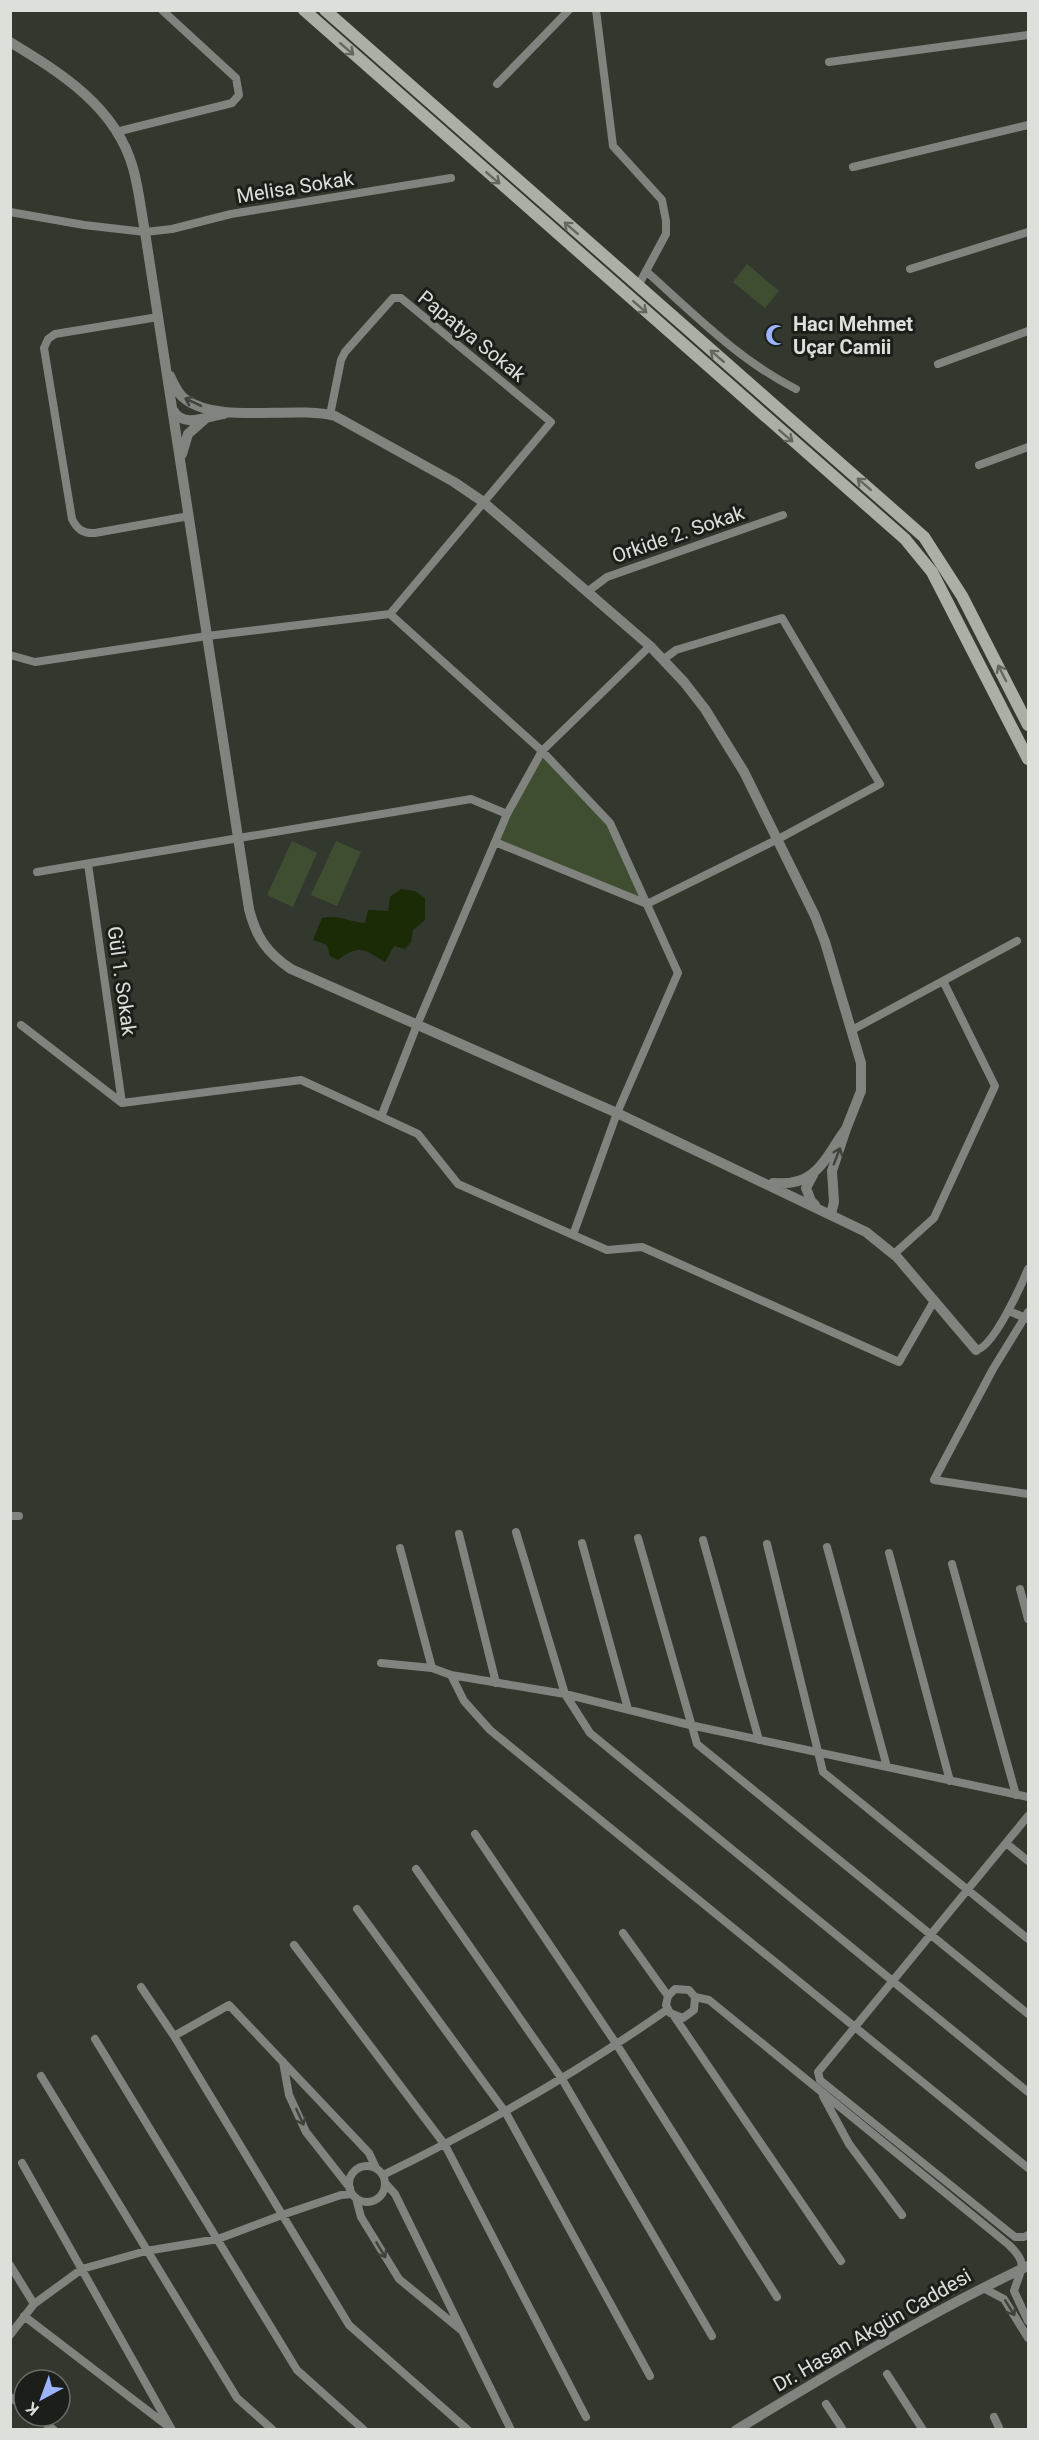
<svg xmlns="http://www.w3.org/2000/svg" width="1039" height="2440" font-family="Roboto,sans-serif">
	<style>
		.green { fill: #3f4e31 }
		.water { fill: #1a2b05 }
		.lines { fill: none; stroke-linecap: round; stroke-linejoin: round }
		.minor { stroke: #81847e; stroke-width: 8 }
		.tertiary { stroke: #81847e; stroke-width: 10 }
		.secondary { stroke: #abb0a7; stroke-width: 12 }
		.oneway { stroke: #636760 }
		.oneway2 { stroke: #3f423c }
		.labels { text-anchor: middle; stroke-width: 6; stroke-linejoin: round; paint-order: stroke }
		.street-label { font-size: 20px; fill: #dde0da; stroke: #1b1e19 }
		.poi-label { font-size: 20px; font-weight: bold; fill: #dde0da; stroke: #1b1e19; text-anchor: start }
	</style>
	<rect width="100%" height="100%" fill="#32382d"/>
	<path class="green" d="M 747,264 L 779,291 L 765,308 L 733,282 Z
		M 542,751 L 610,823 L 647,904 L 495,842 Z
		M 292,841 L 317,853 L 293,907 L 267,895 Z
		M 336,841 L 361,852 L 337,906 L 311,895 Z"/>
	<path class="water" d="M 401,889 L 415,891 L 425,898 L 425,920 L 413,930 L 411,942 L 405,949 L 394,946 L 385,962 C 364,950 361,943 338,960 L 330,956 L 327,945 L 313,940 L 322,918 C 338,914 349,922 365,923 L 368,910 L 388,911 L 390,897 Z"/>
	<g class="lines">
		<path class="minor" d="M 596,10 L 613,146 L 662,200 L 666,221 L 666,234 L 638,286
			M 829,62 L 1028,35
			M 497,84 L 569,10
			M 116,132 L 232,103 L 239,95 L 236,78 L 162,10
			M 853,167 L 1028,125
			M 10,212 L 84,225 L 145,232 L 172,229 L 231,214 L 451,178
			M 910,269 L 1028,232
			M 647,272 C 694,314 740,361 796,389
			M 158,317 L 55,334 L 48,339 L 44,348 L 72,519 C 77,529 83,534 95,533 L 189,516
			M 938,364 L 1028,331
			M 330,415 L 341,360 L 345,352 L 393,298 L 401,298 L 551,422 L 390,614
			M 979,465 L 1028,447
			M 587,592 L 607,577 L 783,515
			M 10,655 L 35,662 L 207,636 L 390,614 L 542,751 L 610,823 L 678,973 L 617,1113 L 573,1235
			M 495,842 L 647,904 L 782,837 L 880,784 L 782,618 L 676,650 L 664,659
			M 88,864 L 122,1103
			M 37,872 L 471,799 L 507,814
			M 21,1025 L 122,1103 L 301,1080 L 418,1134 L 458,1184 L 607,1250 L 642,1247 L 899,1362 L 934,1301
			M 852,1030 L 1017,941
			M 381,1117 L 417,1025 L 507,814 L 542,751 L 650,646
			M 894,1254 L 934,1218 L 995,1086 L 943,981
			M 1009,1311 L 1028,1319
			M 1028,1312 L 993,1369 L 934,1480 L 1028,1494
			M 976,1350 C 993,1348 1021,1286 1028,1269
			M 10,1516 L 19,1516
			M 516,1532 L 565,1694 L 590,1733 L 1028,2092
			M 459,1534 L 496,1683
			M 638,1538 L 697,1744 L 1028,2014
			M 703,1540 L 759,1740
			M 582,1543 L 628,1709
			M 767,1544 L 823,1772 L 1028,1939
			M 827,1547 L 887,1767
			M 400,1548 L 432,1668
			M 889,1553 L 950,1781
			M 952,1564 L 1016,1795
			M 1020,1589 L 1028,1619
			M 381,1663 L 432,1668 L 451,1675 L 565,1694 L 690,1725 L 1028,1797
			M 451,1675 L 464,1701 L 490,1730 L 1028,2168
			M 1028,1816 L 818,2072 L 820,2080 L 1015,2237 L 1024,2237 L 1028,2235
			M 475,1834 L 617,2045 L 777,2297
			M 1006,1843 L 1028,1861
			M 416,1869 L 562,2079 L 712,2336
			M 357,1909 L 506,2113 L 650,2376
			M 623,1933 L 668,1996 L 666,2005 L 670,2013 L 683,2018 L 694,2010 L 695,1997 L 689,1990 L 675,1989 L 668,1996
			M 294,1945 L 445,2145 L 586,2417
			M 141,1987 L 174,2036 L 349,2325 L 468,2430
			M 695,1997 L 709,2000 L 1009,2245 C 1029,2264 1021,2268 1014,2291 L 1028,2321
			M 674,2016 L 841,2261
			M 174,2036 L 229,2005 L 369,2153 L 376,2168
			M 95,2039 L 297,2370 L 364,2430
			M 283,2062 L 289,2095 L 306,2132 L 350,2188
			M 41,2076 L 237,2398 L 273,2430
			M 823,2096 L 849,2144 L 902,2215
			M 22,2163 L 172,2430
			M349 2184a18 18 0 1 1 36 0a18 18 0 1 1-36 0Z
			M 383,2175 C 482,2127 577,2073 668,2009
			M 385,2183 L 395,2194 L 511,2430
			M 356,2198 L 361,2217 L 399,2279 L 461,2330
			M 10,2265 L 34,2304
			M 983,2288 L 1004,2299 L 1028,2338
			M 24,2316 L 169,2427
			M 10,2335 L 34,2304 L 82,2269 L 146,2251 L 218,2239 L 282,2215 L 341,2195 L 352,2194
			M 887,2374 L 923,2430
			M 10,2397 L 24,2407
			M 826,2404 L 843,2430
			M 36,2416 L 54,2430
			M 994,2417 L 1000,2430"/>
		<path class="tertiary" d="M 10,42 C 61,73 116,107 133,168 C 139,189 141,211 145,232 L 249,909 C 256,937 267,953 291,969 L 617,1113 L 866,1232 L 897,1257 L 976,1350
			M 170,376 C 174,385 178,394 185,399 C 219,425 294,405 335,416 L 454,482 L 482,501 L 650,646 L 684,682 L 705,709 L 744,772 L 815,916 L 825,942 L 861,1063 L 861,1091 L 846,1129
			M 173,410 C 183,429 208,416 224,414
			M 182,454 L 188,434 L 205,419
			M 813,1175 L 806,1188 L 811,1201 L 815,1205
			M 773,1183 C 817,1187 824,1159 846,1129 L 832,1171 L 834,1202 L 831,1214
			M 736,2430 C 832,2372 928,2313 1028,2266"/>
		<path class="secondary" d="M 304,10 L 905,539 L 932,572 L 1028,759
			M 325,10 L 924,537 L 962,596 L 1028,725"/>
	</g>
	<defs><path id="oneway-shaft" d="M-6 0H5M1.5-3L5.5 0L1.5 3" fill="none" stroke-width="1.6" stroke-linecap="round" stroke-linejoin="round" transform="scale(1.5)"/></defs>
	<g class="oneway">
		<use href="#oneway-shaft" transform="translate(347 49) rotate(41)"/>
		<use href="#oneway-shaft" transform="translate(493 178) rotate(41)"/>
		<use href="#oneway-shaft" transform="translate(571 228) rotate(-139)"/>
		<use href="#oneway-shaft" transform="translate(640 307) rotate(41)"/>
		<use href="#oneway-shaft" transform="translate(717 356) rotate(-139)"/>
		<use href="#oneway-shaft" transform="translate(786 436) rotate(41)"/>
		<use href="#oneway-shaft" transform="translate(864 484) rotate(-139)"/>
		<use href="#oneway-shaft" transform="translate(1002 673) rotate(-117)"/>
	</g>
	<g class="oneway2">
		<use href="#oneway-shaft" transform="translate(193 402) rotate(-155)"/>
		<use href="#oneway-shaft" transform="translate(837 1156) rotate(-69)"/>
		<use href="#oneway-shaft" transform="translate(300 2117) rotate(65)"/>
		<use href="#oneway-shaft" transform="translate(381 2250) rotate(59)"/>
		<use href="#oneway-shaft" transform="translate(1010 2308) rotate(58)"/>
	</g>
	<defs>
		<symbol id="mosque-bare" viewBox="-9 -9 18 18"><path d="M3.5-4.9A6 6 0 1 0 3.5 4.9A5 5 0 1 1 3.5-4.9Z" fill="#9cb4fd" stroke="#1b1e19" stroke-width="2.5" paint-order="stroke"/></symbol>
	</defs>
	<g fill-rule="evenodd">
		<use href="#mosque-bare" x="761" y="320" width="30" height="30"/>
	</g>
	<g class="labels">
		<g class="street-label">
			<text transform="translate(295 187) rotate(-9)" y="7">Melisa Sokak</text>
			<text transform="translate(472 336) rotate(39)" y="7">Papatya Sokak</text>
			<text transform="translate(678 534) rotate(-19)" y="7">Orkide 2. Sokak</text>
			<text transform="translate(122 981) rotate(82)" y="7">Gül 1. Sokak</text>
			<text transform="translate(872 2330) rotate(-30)" y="7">Dr. Hasan Akgün Caddesi</text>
		</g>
		<g class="poi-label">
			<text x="793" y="331">Hacı Mehmet<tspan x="793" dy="23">Uçar Camii</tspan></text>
		</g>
	</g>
	<rect width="1039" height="2440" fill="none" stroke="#dde0da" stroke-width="24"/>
	<g transform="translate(42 2398) rotate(221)"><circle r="28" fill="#1b1e19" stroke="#696c66" stroke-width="1.5"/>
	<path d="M0-4.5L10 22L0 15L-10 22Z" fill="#9cb4fd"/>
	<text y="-9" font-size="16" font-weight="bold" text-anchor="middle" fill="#dde0da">K</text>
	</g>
</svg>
